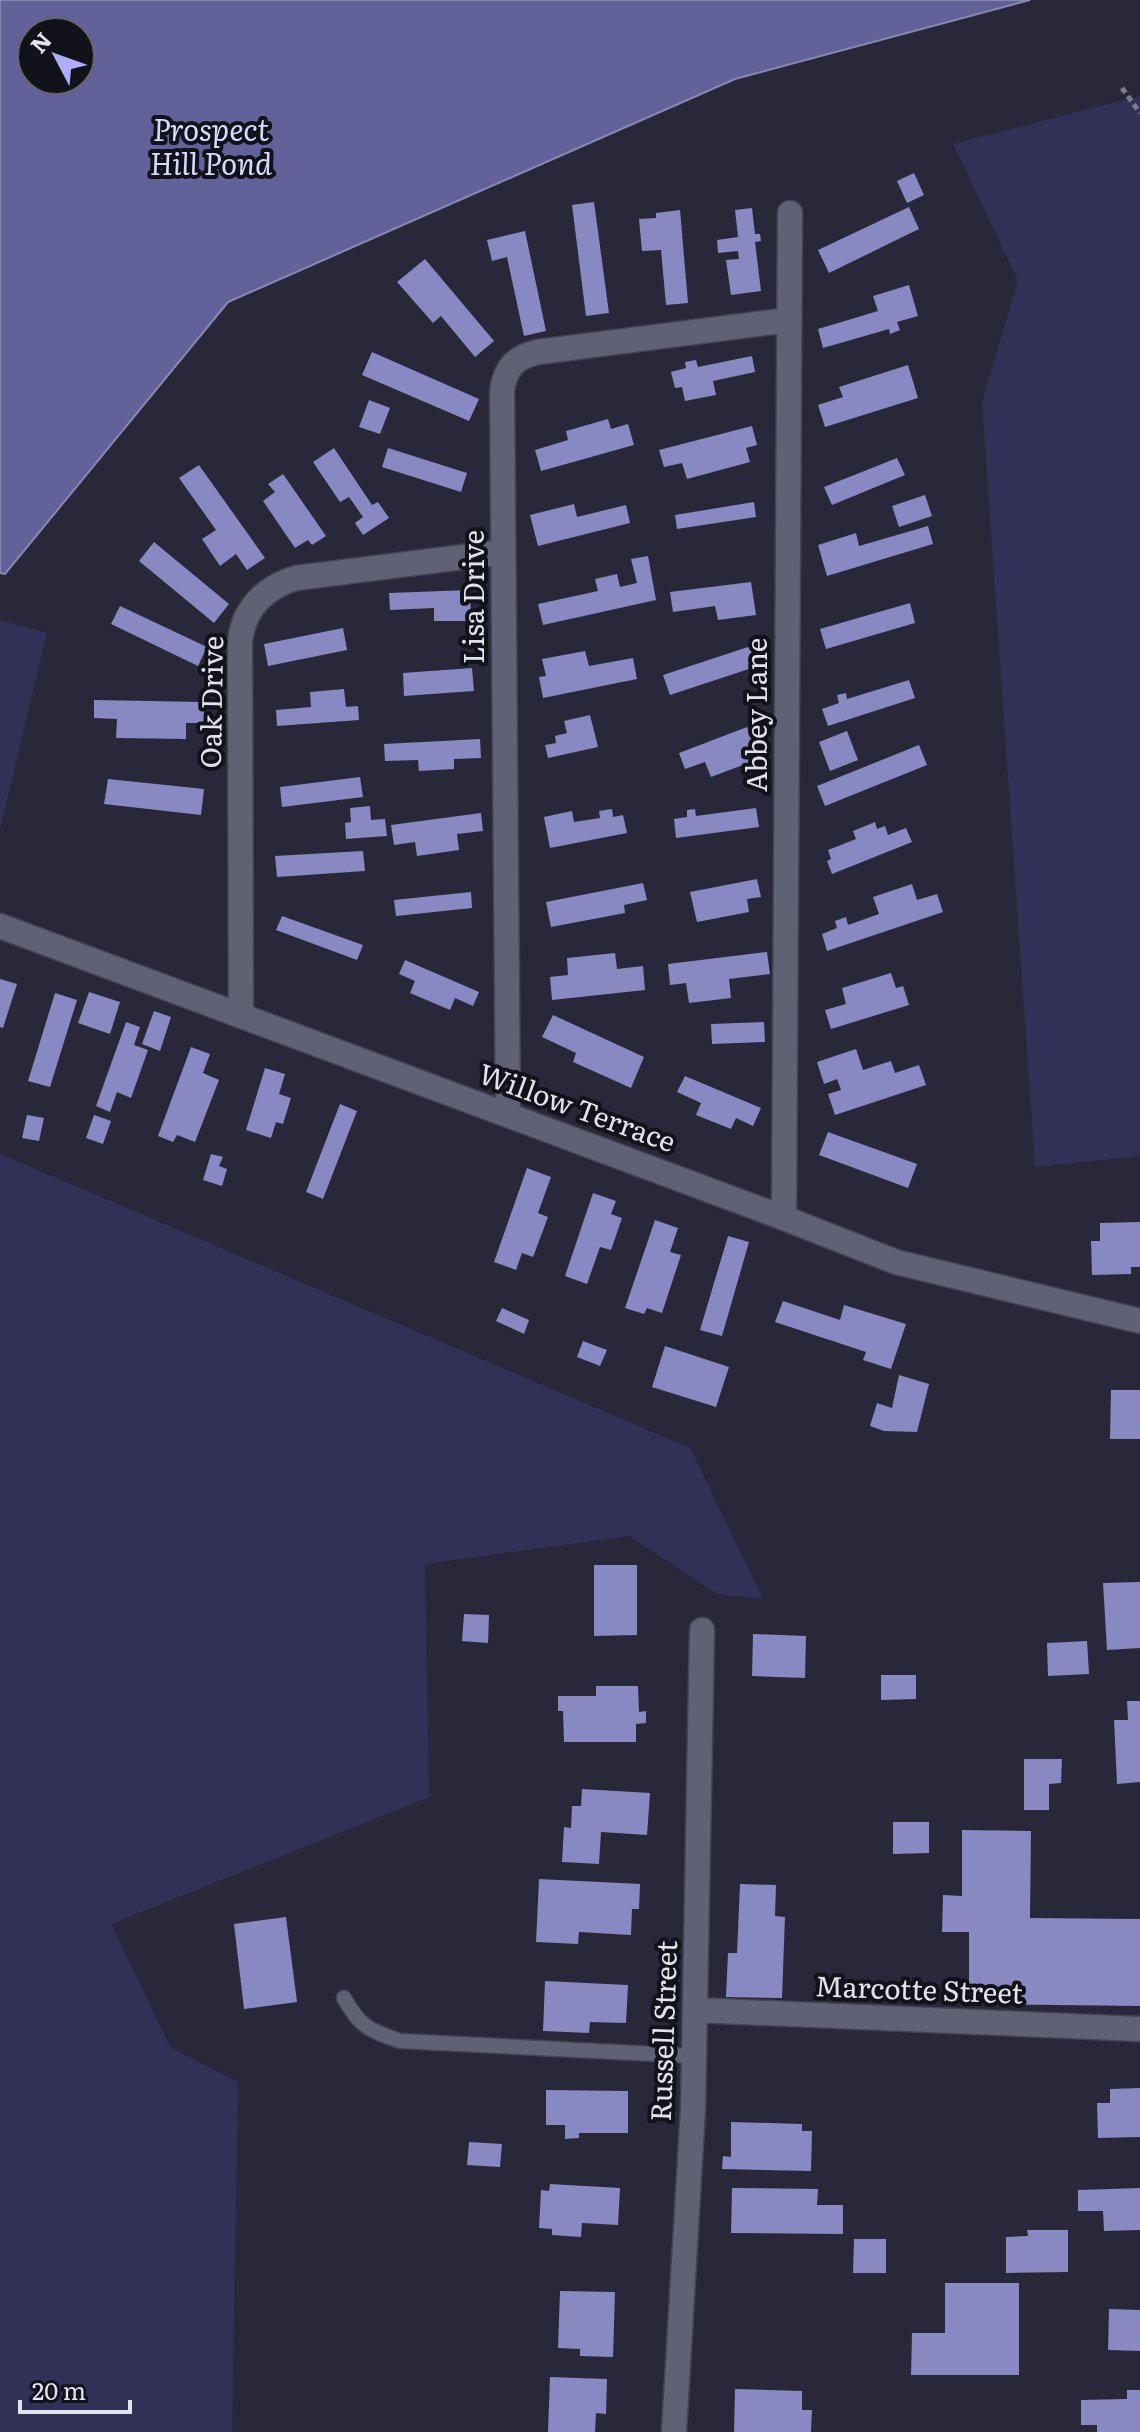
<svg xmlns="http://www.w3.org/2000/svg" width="1140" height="2432" font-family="Literata,serif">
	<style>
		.green { fill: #323057 }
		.water { fill: #636199; stroke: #8988b2; stroke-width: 2; fill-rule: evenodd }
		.building { fill: #8888c2 }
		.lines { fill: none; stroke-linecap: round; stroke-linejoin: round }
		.service-casing { stroke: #434352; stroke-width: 17 }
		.minor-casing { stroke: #434352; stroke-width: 27 }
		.path { stroke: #7b7c8b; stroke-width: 5; stroke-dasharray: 6 4; stroke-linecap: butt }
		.service { stroke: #616175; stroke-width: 14 }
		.minor { stroke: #616175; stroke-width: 24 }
		.labels { text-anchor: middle; stroke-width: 8; stroke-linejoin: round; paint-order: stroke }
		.street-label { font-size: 28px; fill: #e1e2ed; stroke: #12121a }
		.water-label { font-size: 30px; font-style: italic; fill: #d7d8fb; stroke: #12121a }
	</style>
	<rect width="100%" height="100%" fill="#28283a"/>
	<path class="green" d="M 1140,96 L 1140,1156 L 1035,1167 L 982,402 L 1018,280 L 953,144 Z
		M 0,620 L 47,633 L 0,829 Z
		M 0,1154 L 690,1448 L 763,1599 L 717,1594 L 629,1536 L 425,1564 L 429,1797 L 111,1924 L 171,2048 L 238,2082 L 232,2432 L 0,2432 Z"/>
	<path class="water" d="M 0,0 L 1030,0 L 735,79 L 228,302 L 5,574 L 0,573 ZM 32,32 L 80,32 L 80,80 L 32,80 Z"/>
	<path class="building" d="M 914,173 L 924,195 L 907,203 L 897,181 Z
		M 594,202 L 609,313 L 586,316 L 572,205 Z
		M 909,207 L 919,229 L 829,273 L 818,250 Z
		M 752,208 L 755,234 L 760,234 L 761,241 L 755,242 L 761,291 L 731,295 L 726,260 L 739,259 L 738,251 L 718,253 L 717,240 L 738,237 L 735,210 Z
		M 680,210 L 688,303 L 666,305 L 661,250 L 642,251 L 639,219 L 656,218 L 656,213 Z
		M 525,231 L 546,331 L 524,336 L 507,257 L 492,261 L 487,240 Z
		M 425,259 L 494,341 L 475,357 L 441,316 L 433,323 L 397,282 Z
		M 909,285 L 918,316 L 897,322 L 900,330 L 890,334 L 889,329 L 823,348 L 818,329 L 878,311 L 873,296 Z
		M 372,352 L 479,399 L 469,421 L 362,375 Z
		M 752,356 L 755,372 L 713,381 L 716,395 L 685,401 L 682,387 L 675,388 L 671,372 L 686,368 L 685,362 L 696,360 L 698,367 Z
		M 908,365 L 918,398 L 825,427 L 818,405 L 843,397 L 839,387 Z
		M 369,400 L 390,408 L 380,434 L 359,427 Z
		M 608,419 L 611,429 L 628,424 L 634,445 L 541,471 L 535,450 L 568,440 L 566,431 Z
		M 752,426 L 757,445 L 746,448 L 750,462 L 687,479 L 682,463 L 664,467 L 659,450 Z
		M 334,448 L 372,505 L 378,502 L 389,518 L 363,535 L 355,523 L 363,517 L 349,497 L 340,502 L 313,462 Z
		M 388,448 L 467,473 L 461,492 L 382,467 Z
		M 897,458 L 905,475 L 832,505 L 824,487 Z
		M 199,465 L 265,558 L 247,570 L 236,554 L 220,566 L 202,539 L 216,530 L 179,478 Z
		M 283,474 L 326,536 L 312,545 L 308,540 L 295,548 L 263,501 L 275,492 L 268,484 Z
		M 925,495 L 932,516 L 899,527 L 892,506 Z
		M 754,502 L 756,517 L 677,529 L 675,515 Z
		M 574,504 L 577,517 L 626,505 L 630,523 L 538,546 L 530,515 Z
		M 928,526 L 933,544 L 827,576 L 818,545 L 856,533 L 859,546 Z
		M 154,542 L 229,604 L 214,623 L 139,561 Z
		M 648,556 L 656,600 L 543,625 L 538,604 L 598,591 L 595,579 L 617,574 L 620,587 L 637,583 L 631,559 Z
		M 751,582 L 756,615 L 718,620 L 715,606 L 673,612 L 670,592 Z
		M 470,590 L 471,621 L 434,621 L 434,608 L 390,610 L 389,593 Z
		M 910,603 L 915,623 L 826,649 L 820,629 Z
		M 120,606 L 207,647 L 198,666 L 111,624 Z
		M 343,628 L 347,650 L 268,666 L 264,644 Z
		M 754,645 L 761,665 L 670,695 L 663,675 Z
		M 585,651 L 589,666 L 633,658 L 637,679 L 543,698 L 539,677 L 546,676 L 542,659 Z
		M 472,668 L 474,691 L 404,696 L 403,673 Z
		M 909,680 L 915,698 L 828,726 L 822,709 L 839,703 L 837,695 L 846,693 L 847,699 Z
		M 344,689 L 346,707 L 358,706 L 359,720 L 277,726 L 276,710 L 311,707 L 310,692 Z
		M 94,700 L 204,702 L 204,723 L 186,723 L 186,739 L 116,738 L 117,719 L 94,718 Z
		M 590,715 L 598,747 L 548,758 L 545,745 L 556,743 L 555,736 L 567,733 L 564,721 Z
		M 747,727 L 759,759 L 711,777 L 705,762 L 685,769 L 679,753 Z
		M 847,731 L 858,760 L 830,771 L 819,742 Z
		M 480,739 L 481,758 L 454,759 L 454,769 L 419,771 L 418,760 L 385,761 L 384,744 Z
		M 919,745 L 927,765 L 825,806 L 817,786 Z
		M 360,777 L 363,797 L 282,807 L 280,787 Z
		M 108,779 L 204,789 L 201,815 L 104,804 Z
		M 370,806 L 371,820 L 385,819 L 387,836 L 346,839 L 345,823 L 351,822 L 350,808 Z
		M 756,808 L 759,827 L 676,838 L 674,819 L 687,817 L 687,810 L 695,809 L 696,816 Z
		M 612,809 L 613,817 L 623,815 L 627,833 L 550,848 L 544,817 L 572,811 L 574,822 L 600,818 L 599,811 Z
		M 481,813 L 483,831 L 457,834 L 459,850 L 417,856 L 415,842 L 394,845 L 391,825 Z
		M 875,822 L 877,829 L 885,826 L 888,835 L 906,828 L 912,842 L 832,874 L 827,861 L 831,859 L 828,850 L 856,839 L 853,831 Z
		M 363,851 L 365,871 L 277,877 L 275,856 Z
		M 757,879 L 761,897 L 747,899 L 749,912 L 697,922 L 690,892 Z
		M 643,883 L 647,900 L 624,905 L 625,913 L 551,927 L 546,902 Z
		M 912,884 L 917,900 L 937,894 L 943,912 L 827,951 L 822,934 L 837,928 L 835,921 L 846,917 L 848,925 L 879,914 L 873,897 Z
		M 471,892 L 472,908 L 396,916 L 394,900 Z
		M 282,916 L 363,945 L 357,960 L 276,930 Z
		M 767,952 L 770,974 L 729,979 L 731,998 L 689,1003 L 686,983 L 670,985 L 668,964 Z
		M 615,953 L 617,969 L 643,966 L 645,990 L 552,1000 L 550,977 L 568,975 L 567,958 Z
		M 405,960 L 479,992 L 473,1006 L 455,998 L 450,1010 L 410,993 L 415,981 L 399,974 Z
		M 891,973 L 896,988 L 903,986 L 909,1005 L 831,1029 L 825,1010 L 846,1004 L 842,988 Z
		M 0,979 L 17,984 L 3,1028 L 0,1027 Z
		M 89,992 L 120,1002 L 110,1034 L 78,1023 Z
		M 55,993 L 77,1000 L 50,1087 L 28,1081 Z
		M 154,1011 L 171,1017 L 160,1051 L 142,1044 Z
		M 553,1015 L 644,1057 L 631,1088 L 573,1062 L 576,1053 L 542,1037 Z
		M 126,1022 L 140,1027 L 134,1045 L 148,1050 L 131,1098 L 117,1092 L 110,1112 L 96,1106 Z
		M 764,1022 L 765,1042 L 712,1044 L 711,1024 Z
		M 191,1047 L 210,1054 L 203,1073 L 219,1080 L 195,1142 L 177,1135 L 173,1142 L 158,1136 Z
		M 856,1049 L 863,1070 L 891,1061 L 895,1073 L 919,1065 L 926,1085 L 835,1115 L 828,1094 L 841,1090 L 837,1079 L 824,1084 L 817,1062 Z
		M 265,1068 L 285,1074 L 279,1094 L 291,1098 L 283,1124 L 276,1122 L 271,1138 L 246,1130 Z
		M 685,1076 L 761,1108 L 753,1126 L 736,1118 L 731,1129 L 696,1115 L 701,1103 L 677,1092 Z
		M 340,1104 L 357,1111 L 323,1199 L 306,1192 Z
		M 27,1115 L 44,1118 L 39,1141 L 22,1138 Z
		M 94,1115 L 111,1121 L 103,1144 L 86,1138 Z
		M 828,1132 L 917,1164 L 908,1188 L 819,1155 Z
		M 211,1154 L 223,1157 L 219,1166 L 227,1169 L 222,1186 L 203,1180 Z
		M 527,1168 L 551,1177 L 538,1213 L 548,1217 L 533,1257 L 522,1253 L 516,1270 L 494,1262 Z
		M 593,1193 L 616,1201 L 611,1214 L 622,1218 L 611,1250 L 600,1247 L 587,1284 L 565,1276 Z
		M 655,1220 L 678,1228 L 670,1252 L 681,1255 L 662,1313 L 647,1308 L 644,1314 L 625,1308 Z
		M 1140,1222 L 1140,1267 L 1131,1267 L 1131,1274 L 1092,1275 L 1091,1241 L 1100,1241 L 1100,1223 Z
		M 728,1236 L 749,1242 L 722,1336 L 700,1330 Z
		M 783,1301 L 840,1320 L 844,1305 L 906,1324 L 891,1369 L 863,1360 L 866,1352 L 775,1322 Z
		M 502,1308 L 529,1320 L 524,1334 L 496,1321 Z
		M 583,1341 L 607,1350 L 600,1366 L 577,1357 Z
		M 665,1346 L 729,1367 L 716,1407 L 652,1387 Z
		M 899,1375 L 929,1384 L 917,1432 L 884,1431 L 870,1426 L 877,1403 L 892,1408 Z
		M 1111,1390 L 1140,1390 L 1140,1439 L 1110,1439 Z
		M 594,1565 L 637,1565 L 637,1635 L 594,1636 Z
		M 1140,1582 L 1140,1648 L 1107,1650 L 1103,1583 Z
		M 464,1614 L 489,1615 L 488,1643 L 462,1641 Z
		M 753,1634 L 806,1636 L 805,1678 L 752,1676 Z
		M 1087,1641 L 1089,1674 L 1048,1676 L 1047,1643 Z
		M 881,1675 L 916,1675 L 916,1699 L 881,1700 Z
		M 596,1686 L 638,1686 L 639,1712 L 646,1711 L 646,1723 L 636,1724 L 636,1742 L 564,1742 L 563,1711 L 558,1711 L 558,1696 L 596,1696 Z
		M 1127,1701 L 1140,1701 L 1140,1782 L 1117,1784 L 1114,1720 L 1128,1720 Z
		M 1024,1759 L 1062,1759 L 1061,1783 L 1049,1784 L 1049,1810 L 1024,1810 Z
		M 582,1789 L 650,1793 L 647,1835 L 601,1832 L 599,1864 L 562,1862 L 564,1827 L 571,1828 L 572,1806 L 581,1806 Z
		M 893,1822 L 929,1822 L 929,1853 L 893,1854 Z
		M 962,1830 L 1031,1831 L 1030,1918 L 1140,1919 L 1140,2006 L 969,2004 L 969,1932 L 942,1932 L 943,1895 L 962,1896 Z
		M 539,1879 L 640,1884 L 639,1909 L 632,1909 L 631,1935 L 579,1932 L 578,1944 L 536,1942 Z
		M 740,1884 L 776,1885 L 775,1916 L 785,1917 L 782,1998 L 726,1997 L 728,1953 L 737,1953 Z
		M 286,1917 L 297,2002 L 244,2009 L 234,1924 Z
		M 545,1981 L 628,1985 L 626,2023 L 590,2022 L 589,2033 L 543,2031 Z
		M 1140,2088 L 1140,2137 L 1098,2138 L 1097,2103 L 1110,2103 L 1110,2089 Z
		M 546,2090 L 628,2091 L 628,2133 L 579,2133 L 579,2138 L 565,2139 L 565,2125 L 546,2125 Z
		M 731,2122 L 802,2124 L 802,2131 L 812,2131 L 811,2171 L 722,2169 L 723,2156 L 731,2157 Z
		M 469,2142 L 502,2144 L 500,2167 L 467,2165 Z
		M 550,2184 L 620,2188 L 618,2225 L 582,2223 L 581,2237 L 552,2235 L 552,2229 L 539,2228 L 541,2190 L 549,2191 Z
		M 732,2188 L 818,2189 L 817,2205 L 843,2205 L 843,2234 L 731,2233 Z
		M 1140,2188 L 1140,2230 L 1104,2231 L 1103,2211 L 1078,2211 L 1078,2190 Z
		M 1027,2230 L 1068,2230 L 1068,2272 L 1006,2273 L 1006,2237 L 1028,2236 Z
		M 854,2239 L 886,2239 L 886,2273 L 853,2273 Z
		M 945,2283 L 1019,2283 L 1019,2375 L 911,2375 L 912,2333 L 945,2333 Z
		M 560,2291 L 615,2292 L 613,2357 L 580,2356 L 580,2349 L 558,2348 Z
		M 1109,2309 L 1140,2310 L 1140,2351 L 1108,2350 Z
		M 550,2377 L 607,2379 L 606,2414 L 596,2413 L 595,2432 L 548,2432 Z
		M 735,2389 L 802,2391 L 802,2410 L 812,2410 L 811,2432 L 734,2432 Z
		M 1127,2390 L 1140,2390 L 1140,2432 L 1097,2432 L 1097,2425 L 1081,2425 L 1081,2400 L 1127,2399 Z"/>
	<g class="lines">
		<defs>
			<path id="service" d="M 344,1998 C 360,2027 369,2030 400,2041 L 694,2056"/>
			<path id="minor" d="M 0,926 L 784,1218 L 896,1262 L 1140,1321
				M 241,1016 L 240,642 C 243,609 265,587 296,578 L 503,552
				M 508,1115 L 502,390 C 506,366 516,357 538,352 L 789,320
				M 784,1218 L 790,213
				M 695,2010 L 1140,2029
				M 674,2432 L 693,2109 L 702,1630"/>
		</defs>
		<use href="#service" class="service-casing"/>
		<use href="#minor" class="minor-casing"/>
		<path class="path" d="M 1122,88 L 1140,113"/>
		<use href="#service" class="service"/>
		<use href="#minor" class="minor"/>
	</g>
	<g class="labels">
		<g class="street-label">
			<text transform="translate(474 597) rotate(-90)" y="10">Lisa Drive</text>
			<text transform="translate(212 702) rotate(-89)" y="10">Oak Drive</text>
			<text transform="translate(757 715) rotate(-90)" y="10">Abbey Lane</text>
			<text transform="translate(577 1108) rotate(20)" y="10">Willow Terrace</text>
			<text transform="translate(919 1990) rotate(2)" y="10">Marcotte Street</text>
			<text transform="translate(664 2031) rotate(-88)" y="10">Russell Street</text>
		</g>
		<g class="water-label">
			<text x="211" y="141">Prospect<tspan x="211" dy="34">Hill Pond</tspan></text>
		</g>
	</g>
	<g transform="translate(56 56) rotate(311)"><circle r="38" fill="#12121a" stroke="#65656e" stroke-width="2"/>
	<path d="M0-6L14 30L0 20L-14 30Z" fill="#afaefa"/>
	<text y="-12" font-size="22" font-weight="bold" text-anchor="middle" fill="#e1e2ed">N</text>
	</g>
	<path d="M20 2400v12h110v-12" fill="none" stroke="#e1e2ed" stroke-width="4"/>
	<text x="32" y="2400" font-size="24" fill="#e1e2ed" stroke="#12121a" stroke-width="6" paint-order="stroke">20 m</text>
</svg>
